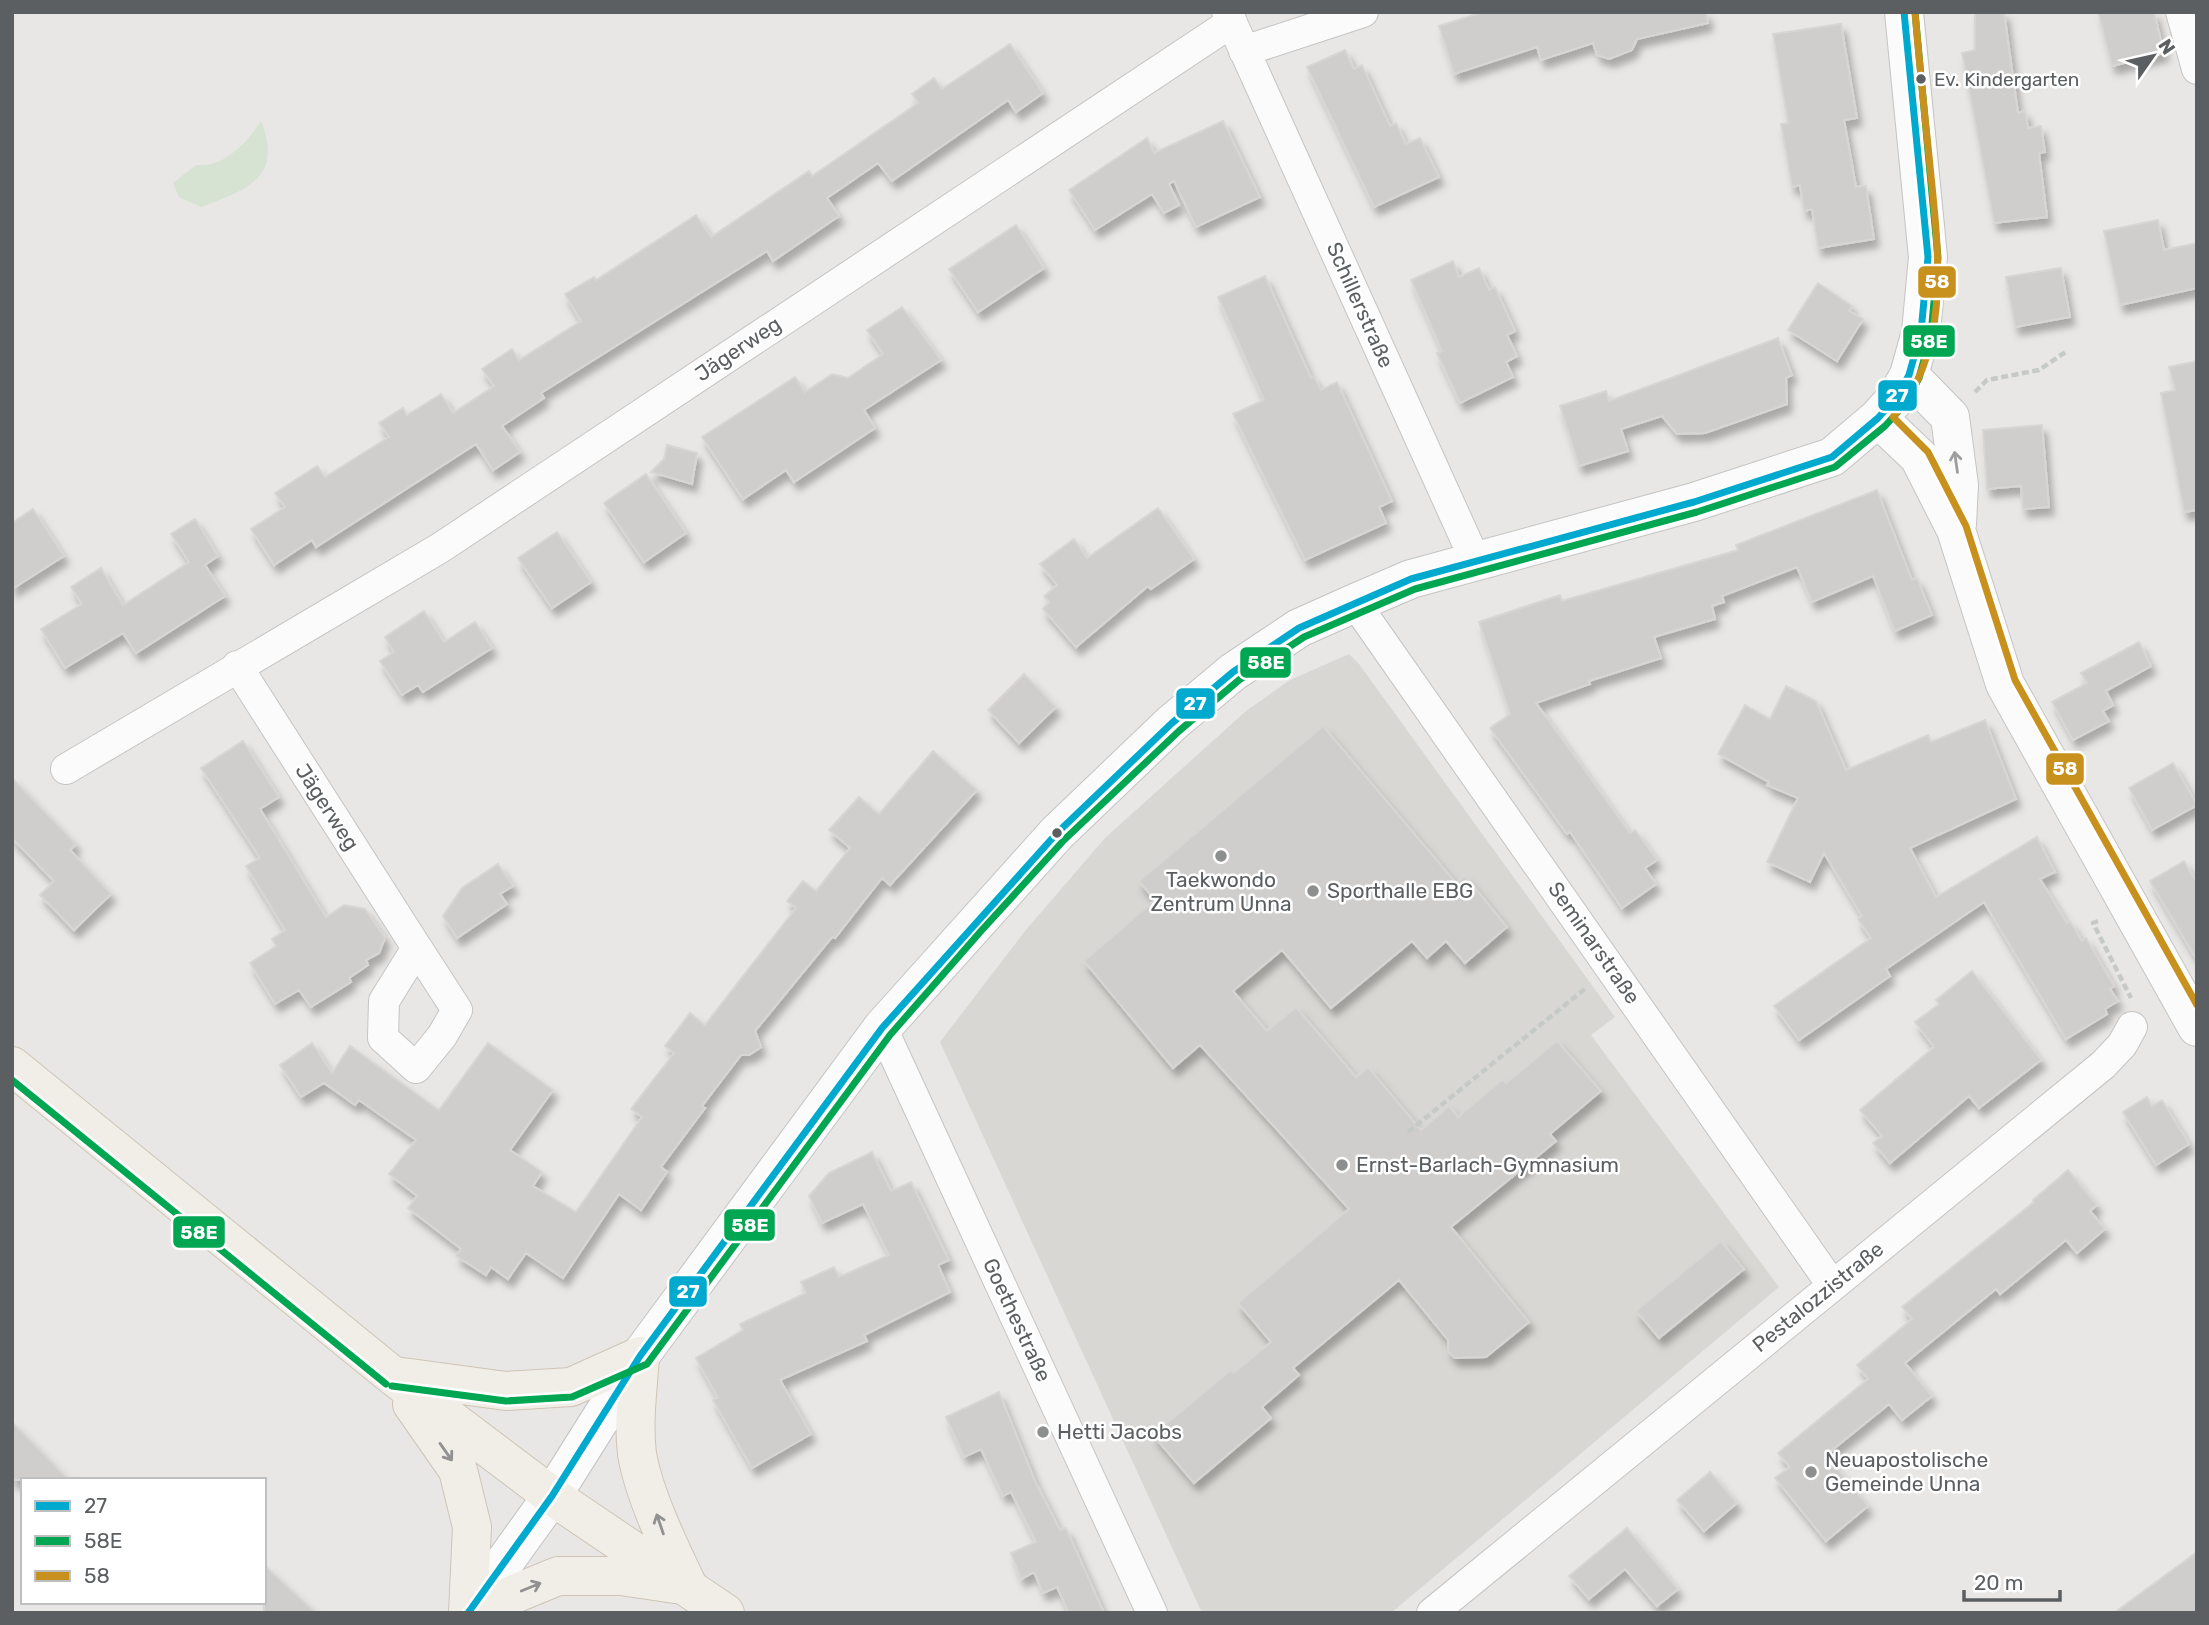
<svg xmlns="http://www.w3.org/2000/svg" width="2209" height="1625" font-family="Rubik,sans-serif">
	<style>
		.education { fill: #d9d7d3 }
		.green { fill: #d6e3d2 }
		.building { fill: #d0cecd; stroke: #d8d6d4; stroke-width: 2; filter: url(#shadow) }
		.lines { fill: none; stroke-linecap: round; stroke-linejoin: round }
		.street-casing { stroke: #c4c4c4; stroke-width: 32 }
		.secondary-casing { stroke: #c3c4c4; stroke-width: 40 }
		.primary-casing { stroke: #cec4b6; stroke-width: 40 }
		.path { stroke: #c6cac7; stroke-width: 4.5; stroke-dasharray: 7 3.5; stroke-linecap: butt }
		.street { stroke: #fcfbfb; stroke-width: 30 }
		.secondary { stroke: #fcfbfb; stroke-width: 38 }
		.primary { stroke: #f1eee8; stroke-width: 38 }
		.bus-1-casing { stroke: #fff; stroke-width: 12 }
		.bus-2-casing { stroke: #fff; stroke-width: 12 }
		.bus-3-casing { stroke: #fff; stroke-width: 12 }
		.bus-1 { stroke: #00a9ce; stroke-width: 7 }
		.bus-2 { stroke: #00a651; stroke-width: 7 }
		.bus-3 { stroke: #c8911d; stroke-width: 7 }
		.oneway { stroke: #9b9d9f }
		.oneway2 { stroke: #909190 }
		.bus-dot { fill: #5b5f61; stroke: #fff; stroke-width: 2.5 }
		.poi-dot { fill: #8d8f8f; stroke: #fff; stroke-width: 2.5 }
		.labels { text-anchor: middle; stroke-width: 5; stroke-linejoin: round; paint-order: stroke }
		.bus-label { font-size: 19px; fill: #5b5f61; stroke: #fff; text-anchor: start }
		.street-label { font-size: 21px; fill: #5b5f61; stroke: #fff }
		.poi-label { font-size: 21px; fill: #5b5f61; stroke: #fff; text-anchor: start }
		.line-badge { stroke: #fff; stroke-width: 2.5 }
		.badge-label { font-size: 19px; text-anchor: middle; font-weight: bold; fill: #fff }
	</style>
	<defs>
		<filter id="shadow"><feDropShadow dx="4.5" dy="8" stdDeviation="3.5" flood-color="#0004"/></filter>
	</defs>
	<rect width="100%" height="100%" fill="#e9e7e5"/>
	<path class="education" d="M 1349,654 L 1359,664 L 1615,1017 L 1591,1035 L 1779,1287 L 1391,1613 L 1202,1613 L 940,1042 L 1025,931 L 1105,838 L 1246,711 L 1290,680 Z"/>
	<path class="green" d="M 261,121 C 284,177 247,190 201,207 L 179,197 L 173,183 L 196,165 C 224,168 247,142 261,121 Z"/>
	<path class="building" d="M 1483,12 L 1706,12 L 1708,23 L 1637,39 L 1632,50 L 1609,59 L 1597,55 L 1593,43 L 1541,60 L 1537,47 L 1454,74 L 1439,26 Z
		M 1975,12 L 2004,12 L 2018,113 L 2025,111 L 2028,128 L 2041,126 L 2045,152 L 2039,153 L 2047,217 L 1994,223 L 1962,53 L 1975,50 Z
		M 2098,12 L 2154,12 L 2164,53 L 2112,66 Z
		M 1841,24 L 1857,118 L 1844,120 L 1856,187 L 1866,186 L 1874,239 L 1818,248 L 1812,209 L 1804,211 L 1800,185 L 1792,187 L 1781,124 L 1788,123 L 1773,34 Z
		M 1010,44 L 1043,93 L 1016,112 L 1008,100 L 892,181 L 878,163 L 827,198 L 839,216 L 773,261 L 767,251 L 541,393 L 544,398 L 502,426 L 520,452 L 493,470 L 476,444 L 316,547 L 312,540 L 274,565 L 251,529 L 285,507 L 275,493 L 317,466 L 325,477 L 389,437 L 379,423 L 403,408 L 407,415 L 441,394 L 453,413 L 494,386 L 482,369 L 512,349 L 519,360 L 581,321 L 565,294 L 594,277 L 596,280 L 696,215 L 711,237 L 809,171 L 812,176 L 918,103 L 912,94 L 934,78 L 942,89 Z
		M 1345,50 L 1354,69 L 1362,65 L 1390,126 L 1396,123 L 1406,144 L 1420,138 L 1439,177 L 1374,207 L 1307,67 Z
		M 1223,121 L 1260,197 L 1196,227 L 1174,181 L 1169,184 L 1179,205 L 1164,213 L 1152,194 L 1095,230 L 1069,190 L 1147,138 L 1154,153 Z
		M 2158,220 L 2164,250 L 2197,243 L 2197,288 L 2120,305 L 2104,231 Z
		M 1016,225 L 1044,268 L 978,312 L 949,269 Z
		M 1453,261 L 1459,277 L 1479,268 L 1489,290 L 1495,287 L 1515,331 L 1507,335 L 1517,356 L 1506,362 L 1513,377 L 1460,403 L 1437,353 L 1442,351 L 1411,280 Z
		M 2061,268 L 2070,317 L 2015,327 L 2006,277 Z
		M 1265,276 L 1311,378 L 1314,377 L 1321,390 L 1337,382 L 1392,501 L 1379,507 L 1386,523 L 1305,560 L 1233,414 L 1264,400 L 1218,297 Z
		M 1818,283 L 1852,306 L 1849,311 L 1863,319 L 1837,361 L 1788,330 Z
		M 902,307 L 941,360 L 864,410 L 875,428 L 794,482 L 786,470 L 743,499 L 702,437 L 795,377 L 805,392 L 832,374 L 848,378 L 883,354 L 867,330 Z
		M 1778,338 L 1792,375 L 1786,378 L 1787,404 L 1705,433 L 1677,434 L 1662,416 L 1621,429 L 1628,451 L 1579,466 L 1560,406 L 1606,391 L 1609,401 Z
		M 2197,361 L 2197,510 L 2184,512 L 2161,393 L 2175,390 L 2169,367 Z
		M 2042,425 L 2049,507 L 2023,509 L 2021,486 L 1987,489 L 1983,430 Z
		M 667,445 L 697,453 L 692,484 L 651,472 L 664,459 Z
		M 646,474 L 686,533 L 644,562 L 604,503 Z
		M 1877,490 L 1912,580 L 1917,578 L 1932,615 L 1895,631 L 1873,576 L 1812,602 L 1797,567 L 1722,596 L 1724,602 L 1712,606 L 1715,619 L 1654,637 L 1661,658 L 1589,681 L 1590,684 L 1536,703 L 1630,833 L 1635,830 L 1657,860 L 1645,868 L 1656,884 L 1622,908 L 1570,832 L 1567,834 L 1490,728 L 1510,714 L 1479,622 L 1560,595 L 1562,601 L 1738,550 L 1736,545 Z
		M 1158,508 L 1194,559 L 1151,589 L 1148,586 L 1076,647 L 1043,609 L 1049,602 L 1044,596 L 1057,585 L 1040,564 L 1074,539 L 1087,558 Z
		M 33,509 L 64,556 L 12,589 L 12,523 Z
		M 195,519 L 218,556 L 205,565 L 225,596 L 136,653 L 123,633 L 65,668 L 41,629 L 82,604 L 71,587 L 101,568 L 123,605 L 189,562 L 171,534 Z
		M 557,532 L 591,582 L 552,608 L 518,558 Z
		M 424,611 L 444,642 L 475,622 L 492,648 L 423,692 L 418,685 L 402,695 L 380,661 L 394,652 L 385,637 Z
		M 2139,642 L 2151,666 L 2106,691 L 2113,705 L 2103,711 L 2109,721 L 2073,740 L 2052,702 L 2087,683 L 2081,673 Z
		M 1024,674 L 1056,707 L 1019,743 L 988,710 Z
		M 1786,686 L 1816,701 L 1846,770 L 1928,735 L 1931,742 L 1985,720 L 2016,799 L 1910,848 L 1936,897 L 2037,837 L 2055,872 L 2040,879 L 2067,923 L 2070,921 L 2082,941 L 2086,938 L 2114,986 L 2110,989 L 2118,1001 L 2105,1009 L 2107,1014 L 2066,1039 L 1984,902 L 1886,969 L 1890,976 L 1799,1040 L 1774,1006 L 1871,938 L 1858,919 L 1862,916 L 1824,853 L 1810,882 L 1767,862 L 1798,798 L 1767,785 L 1769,782 L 1718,754 L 1745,705 L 1770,719 Z
		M 1323,726 L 1456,883 L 1465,876 L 1507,927 L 1465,963 L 1446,941 L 1427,958 L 1412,941 L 1331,1008 L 1282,950 L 1233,991 L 1267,1031 L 1296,1007 L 1356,1077 L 1368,1067 L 1421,1130 L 1449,1106 L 1458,1117 L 1503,1079 L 1506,1083 L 1557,1041 L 1601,1091 L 1550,1134 L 1556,1141 L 1451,1227 L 1529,1322 L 1486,1357 L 1455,1358 L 1448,1351 L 1448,1340 L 1399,1280 L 1293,1368 L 1299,1375 L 1262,1407 L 1271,1418 L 1194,1483 L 1153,1435 L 1231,1370 L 1234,1373 L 1271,1342 L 1238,1303 L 1349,1209 L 1200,1045 L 1173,1068 L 1084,961 L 1155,900 L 1139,881 Z
		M 243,741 L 279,797 L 260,809 L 326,917 L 344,905 L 365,909 L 385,938 L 379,953 L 366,960 L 368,965 L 349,978 L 351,982 L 311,1007 L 299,990 L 275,1004 L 250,963 L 276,946 L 272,939 L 285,930 L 246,866 L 260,858 L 201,768 Z
		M 933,751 L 977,790 L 890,885 L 882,878 L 835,938 L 832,937 L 755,1031 L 761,1047 L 749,1055 L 741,1055 L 702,1106 L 705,1108 L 661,1167 L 667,1172 L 641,1210 L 619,1194 L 563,1278 L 526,1253 L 508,1279 L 491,1267 L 486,1275 L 456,1256 L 461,1249 L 408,1208 L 417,1196 L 389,1174 L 416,1140 L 359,1100 L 355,1105 L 324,1083 L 301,1097 L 280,1065 L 312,1043 L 332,1073 L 350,1046 L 439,1110 L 488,1043 L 553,1090 L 510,1150 L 542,1172 L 533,1186 L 576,1212 L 642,1117 L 631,1109 L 674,1053 L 665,1046 L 690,1013 L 705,1025 L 796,908 L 787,901 L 803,881 L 816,891 L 850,848 L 829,830 L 859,797 L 879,814 Z
		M 2173,763 L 2197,805 L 2152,830 L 2129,788 Z
		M 12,778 L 76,844 L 70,850 L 111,894 L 74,930 L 40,895 L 54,881 L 12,838 Z
		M 2184,861 L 2197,883 L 2197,960 L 2150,881 Z
		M 498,864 L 513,886 L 500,894 L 507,904 L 457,938 L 443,916 L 462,888 Z
		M 1972,971 L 2041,1060 L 1979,1108 L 1969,1096 L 1890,1163 L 1873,1143 L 1882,1136 L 1860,1110 L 1934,1047 L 1915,1022 L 1939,1004 L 1936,1000 Z
		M 2147,1097 L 2152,1106 L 2162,1100 L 2189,1144 L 2156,1165 L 2123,1112 Z
		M 872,1152 L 891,1191 L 911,1182 L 949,1260 L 938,1265 L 950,1292 L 864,1335 L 867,1341 L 780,1380 L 811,1434 L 752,1468 L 713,1400 L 718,1398 L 696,1358 L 743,1330 L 740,1324 L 806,1293 L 801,1282 L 834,1267 L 839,1277 L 889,1255 L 863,1204 L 822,1223 L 809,1196 L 829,1173 Z
		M 2068,1170 L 2097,1205 L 2090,1211 L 2105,1229 L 2077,1253 L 2066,1240 L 2000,1294 L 1996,1289 L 1905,1363 L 1932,1396 L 1902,1420 L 1889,1404 L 1826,1455 L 1868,1506 L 1826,1541 L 1775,1478 L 1790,1467 L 1778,1453 L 1868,1379 L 1857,1365 L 1912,1319 L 1902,1307 L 2034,1202 L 2033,1200 Z
		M 1721,1241 L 1744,1269 L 1659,1338 L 1636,1311 Z
		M 999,1392 L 1035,1481 L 1060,1530 L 1066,1528 L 1104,1613 L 1069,1613 L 1057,1587 L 1043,1593 L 1034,1572 L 1021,1579 L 1011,1553 L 1036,1542 L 1011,1492 L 1003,1496 L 981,1449 L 964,1457 L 946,1417 Z
		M 12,1422 L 69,1480 L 12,1480 Z
		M 1710,1472 L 1737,1503 L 1704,1531 L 1677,1500 Z
		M 1627,1528 L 1678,1589 L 1657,1606 L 1625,1569 L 1589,1599 L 1569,1576 Z
		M 2197,1552 L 2197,1613 L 2114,1613 Z
		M 264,1565 L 316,1613 L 264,1613 Z"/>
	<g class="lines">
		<defs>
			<path id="street" d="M 1227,12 L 1475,560
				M 2181,12 L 2197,69
				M 1244,51 L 1363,12
				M 1355,603 L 1832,1285
				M 237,666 L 417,948 L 384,1001 L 383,1038 L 416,1068 L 442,1036 L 457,1010 L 417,948
				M 66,769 L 440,548 L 1232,22
				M 882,1028 L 1152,1613
				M 1432,1613 L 2103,1065 L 2122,1045 L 2132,1027"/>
			<path id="secondary" d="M 1909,375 L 1950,417 L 1959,485 L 1957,524
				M 1878,418 L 1919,457 L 1956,530 L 2005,684 L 2197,1027
				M 468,1613 L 552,1496 L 640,1356 L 882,1028 L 1057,833 L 1172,723 L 1233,672 L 1299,628 L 1355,603 L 1411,579 L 1694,502 L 1832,457 L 1878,418 L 1896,398 L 1909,375 L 1921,332 L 1928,257 L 1904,12"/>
			<path id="primary" d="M 12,1066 L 393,1376 L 552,1496 L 725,1613
				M 395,1376 L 506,1391 L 571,1387 L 640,1356 C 638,1388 633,1422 637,1454 C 644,1495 670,1549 688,1586
				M 412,1404 L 458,1470 L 472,1527 L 468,1613 L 558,1576 L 621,1576 L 675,1584"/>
		</defs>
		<use href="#street" class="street-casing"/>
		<use href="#secondary" class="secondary-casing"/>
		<use href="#primary" class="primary-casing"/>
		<path class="path" d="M 1975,392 L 1987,380 L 2039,370 L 2067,351
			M 2098,921 L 2093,923 L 2131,998
			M 1408,1132 L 1586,988"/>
		<use href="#street" class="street"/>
		<use href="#secondary" class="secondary"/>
		<use href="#primary" class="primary"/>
		<defs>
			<path id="bus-1" d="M 468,1613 L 552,1496 L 640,1356 L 882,1028 L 1057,833 L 1172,723 L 1233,672 L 1299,628 L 1411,579 L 1694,502 L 1832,457 L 1878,418 L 1896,398 L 1909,375 L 1921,332 L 1928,257 L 1904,12"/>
			<path id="bus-2" d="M 12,1080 L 386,1384
				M 392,1386 L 506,1401 L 572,1397 L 647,1364 L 890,1035 L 981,931 L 1064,840 L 1179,731 L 1239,680 L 1304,637 L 1415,589 L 1697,512 L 1835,467 L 1885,426 L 1905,404 L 1919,378 L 1931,334 L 1938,258 L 1915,12"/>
			<path id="bus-3" d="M 1915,12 C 1919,60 1924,108 1929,156 C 1937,240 1955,349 1893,417 L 1928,452 L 1966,526 L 2015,680 L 2197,1005"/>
		</defs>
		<use href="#bus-1" class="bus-1-casing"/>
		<use href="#bus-2" class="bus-2-casing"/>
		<use href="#bus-3" class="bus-3-casing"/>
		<use href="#bus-1" class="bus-1"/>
		<use href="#bus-2" class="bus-2"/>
		<use href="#bus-3" class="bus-3"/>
	</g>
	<defs><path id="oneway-shaft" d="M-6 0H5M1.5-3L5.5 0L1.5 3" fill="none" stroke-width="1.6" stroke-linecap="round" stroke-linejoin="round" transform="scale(1.75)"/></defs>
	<use class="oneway" href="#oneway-shaft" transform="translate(1956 462) rotate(-98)"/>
	<g class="oneway2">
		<use href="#oneway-shaft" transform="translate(446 1452) rotate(55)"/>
		<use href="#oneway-shaft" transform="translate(660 1524) rotate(-109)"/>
		<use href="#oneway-shaft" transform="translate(531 1587) rotate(-22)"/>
	</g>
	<g class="bus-dot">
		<circle cx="1921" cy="79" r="6"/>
		<circle cx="1057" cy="833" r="6"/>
	</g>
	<g class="poi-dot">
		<circle cx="1221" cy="856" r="7"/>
		<circle cx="1313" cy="891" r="7"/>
		<circle cx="1342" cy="1165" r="7"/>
		<circle cx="1043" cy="1432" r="7"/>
		<circle cx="1811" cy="1472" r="7"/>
	</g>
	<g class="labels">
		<g class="bus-label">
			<text x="1934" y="86">Ev. Kindergarten</text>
		</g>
		<g class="street-label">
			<text transform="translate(1360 305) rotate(66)" y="7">Schillerstraße</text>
			<text transform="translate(738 349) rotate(-34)" y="7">Jägerweg</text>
			<text transform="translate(327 807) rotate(57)" y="7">Jägerweg</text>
			<text transform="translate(1594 943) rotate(55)" y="7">Seminarstraße</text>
			<text transform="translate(1818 1297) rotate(-39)" y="7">Pestalozzistraße</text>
			<text transform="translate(1017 1320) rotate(65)" y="7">Goethestraße</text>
		</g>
		<g class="poi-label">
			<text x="1221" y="887" text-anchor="middle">Taekwondo<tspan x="1221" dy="24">Zentrum Unna</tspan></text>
			<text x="1327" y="898">Sporthalle EBG</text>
			<text x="1356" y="1172">Ernst-Barlach-Gymnasium</text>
			<text x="1057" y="1439">Hetti Jacobs</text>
			<text x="1825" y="1467">Neuapostolische<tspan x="1825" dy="24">Gemeinde Unna</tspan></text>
		</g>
	</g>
	<g class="line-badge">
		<rect x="1917" y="265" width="40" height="34" rx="7" fill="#c8911d"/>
		<rect x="1902" y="324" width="54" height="34" rx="7" fill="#00a651"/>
		<rect x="1877" y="379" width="41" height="33" rx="7" fill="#00a9ce"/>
		<rect x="1239" y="646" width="53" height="33" rx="7" fill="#00a651"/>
		<rect x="1175" y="687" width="41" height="33" rx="7" fill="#00a9ce"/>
		<rect x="2045" y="752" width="40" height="34" rx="7" fill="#c8911d"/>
		<rect x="723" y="1208" width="53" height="34" rx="7" fill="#00a651"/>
		<rect x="172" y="1215" width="54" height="34" rx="7" fill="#00a651"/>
		<rect x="668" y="1275" width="40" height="33" rx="7" fill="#00a9ce"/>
	</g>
	<g class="badge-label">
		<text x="1937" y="288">58</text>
		<text x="1929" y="348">58E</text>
		<text x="1897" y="402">27</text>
		<text x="1266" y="669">58E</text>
		<text x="1195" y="710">27</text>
		<text x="2065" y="775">58</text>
		<text x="750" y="1232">58E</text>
		<text x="199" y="1239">58E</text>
		<text x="688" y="1298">27</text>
	</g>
	<rect width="2209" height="1625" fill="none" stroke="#5b5f61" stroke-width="28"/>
	<rect x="21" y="1478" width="245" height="126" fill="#ffffff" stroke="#bdbfc0" stroke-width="2"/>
	<rect x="35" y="1501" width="35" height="10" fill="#00a9ce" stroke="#bdbfc0" stroke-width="2"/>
	<text x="84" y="1513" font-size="21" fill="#5b5f61">27</text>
	<rect x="35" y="1536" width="35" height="10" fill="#00a651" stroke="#bdbfc0" stroke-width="2"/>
	<text x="84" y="1548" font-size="21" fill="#5b5f61">58E</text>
	<rect x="35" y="1571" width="35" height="10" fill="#c8911d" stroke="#bdbfc0" stroke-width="2"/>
	<text x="84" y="1583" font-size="21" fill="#5b5f61">58</text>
	<g transform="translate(2153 56) rotate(56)" stroke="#ffffff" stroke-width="5" paint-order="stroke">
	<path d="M0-5L12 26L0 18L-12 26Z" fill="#5b5f61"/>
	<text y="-10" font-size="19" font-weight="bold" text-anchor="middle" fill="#5b5f61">N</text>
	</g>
	<path d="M1964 1590v10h96v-10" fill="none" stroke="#5b5f61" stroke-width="3.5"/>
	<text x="1974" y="1590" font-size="21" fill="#5b5f61" stroke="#ffffff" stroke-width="5" paint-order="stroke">20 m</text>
</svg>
